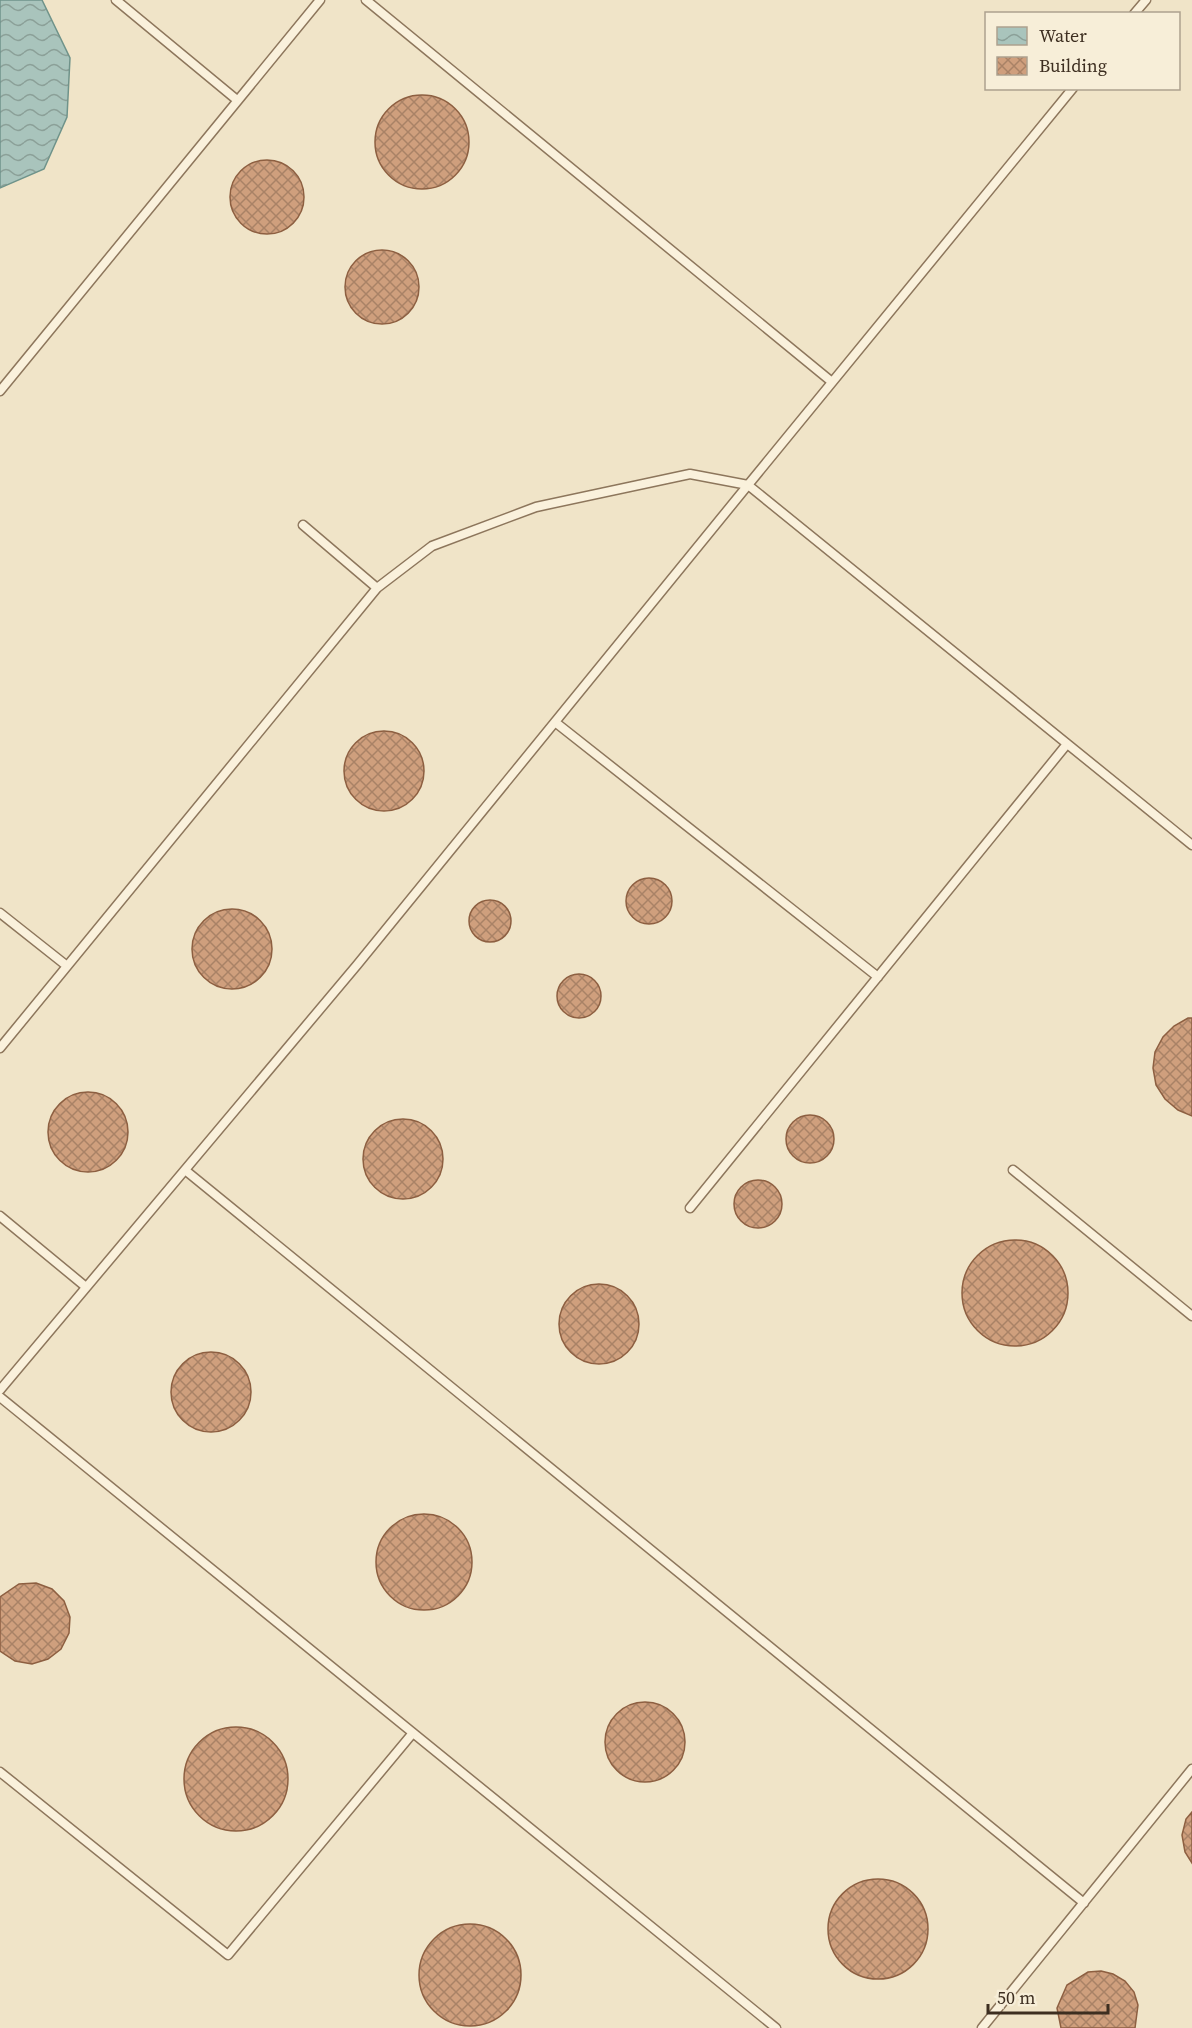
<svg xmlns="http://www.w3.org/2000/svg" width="1192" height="2028" font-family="'Source Serif 4',serif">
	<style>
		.water { fill: url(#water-waves); stroke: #6f938a; stroke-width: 1.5 }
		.building { fill: url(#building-cross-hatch); stroke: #8d5f41; stroke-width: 1.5 }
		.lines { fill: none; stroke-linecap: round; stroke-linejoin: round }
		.lane-casing { stroke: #8d765c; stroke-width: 11 }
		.lane { stroke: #faf1dc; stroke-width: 8 }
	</style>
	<defs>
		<pattern id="water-waves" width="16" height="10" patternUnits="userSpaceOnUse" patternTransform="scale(1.5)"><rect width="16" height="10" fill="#a9c4bc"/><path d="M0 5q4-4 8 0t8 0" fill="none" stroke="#8ba098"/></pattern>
		<pattern id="building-cross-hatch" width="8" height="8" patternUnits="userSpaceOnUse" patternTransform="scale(1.5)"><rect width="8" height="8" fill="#cf9f7d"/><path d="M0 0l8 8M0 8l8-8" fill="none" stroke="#a98266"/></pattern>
	</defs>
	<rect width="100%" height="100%" fill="#f0e4c8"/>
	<path class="water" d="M 0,0 L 42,0 L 70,58 L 67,117 L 44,169 L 0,188 Z"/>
	<path class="building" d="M375 142a47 47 0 1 1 94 0a47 47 0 1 1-94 0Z
		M230 197a37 37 0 1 1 74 0a37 37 0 1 1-74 0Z
		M345 287a37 37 0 1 1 74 0a37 37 0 1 1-74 0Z
		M344 771a40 40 0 1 1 80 0a40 40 0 1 1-80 0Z
		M626 901a23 23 0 1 1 46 0a23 23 0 1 1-46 0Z
		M469 921a21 21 0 1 1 42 0a21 21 0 1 1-42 0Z
		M192 949a40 40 0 1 1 80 0a40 40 0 1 1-80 0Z
		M557 996a22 22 0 1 1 44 0a22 22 0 1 1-44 0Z
		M 1188,1018 L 1192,1018 L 1192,1116 L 1178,1110 L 1165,1099 L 1156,1085 L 1153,1068 L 1155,1052 L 1163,1037 L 1174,1026 Z
		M48 1132a40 40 0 1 1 80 0a40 40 0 1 1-80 0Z
		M786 1139a24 24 0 1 1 48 0a24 24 0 1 1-48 0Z
		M363 1159a40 40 0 1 1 80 0a40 40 0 1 1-80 0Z
		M734 1204a24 24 0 1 1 48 0a24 24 0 1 1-48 0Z
		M962 1293a53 53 0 1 1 106 0a53 53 0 1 1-106 0Z
		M559 1324a40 40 0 1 1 80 0a40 40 0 1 1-80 0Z
		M171 1392a40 40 0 1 1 80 0a40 40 0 1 1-80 0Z
		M376 1562a48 48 0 1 1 96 0a48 48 0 1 1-96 0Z
		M 36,1583 L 52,1589 L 64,1601 L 70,1617 L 69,1633 L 61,1649 L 48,1659 L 32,1664 L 15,1661 L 0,1651 L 0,1597 L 19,1584 Z
		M605 1742a40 40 0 1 1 80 0a40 40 0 1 1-80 0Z
		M184 1779a52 52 0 1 1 104 0a52 52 0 1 1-104 0Z
		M 1192,1812 L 1192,1863 L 1185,1852 L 1182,1835 L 1186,1819 Z
		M828 1929a50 50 0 1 1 100 0a50 50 0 1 1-100 0Z
		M419 1975a51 51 0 1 1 102 0a51 51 0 1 1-102 0Z
		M 1101,1971 L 1113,1974 L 1125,1981 L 1134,1992 L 1138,2005 L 1135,2028 L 1061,2028 L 1057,2008 L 1067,1985 L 1088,1972 Z"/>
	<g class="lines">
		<defs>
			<path id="lane" d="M 116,0 L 237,100
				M 366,0 L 832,382
				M 1134,14 L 1146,0
				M 0,391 L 320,0
				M 303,525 L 377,588
				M 555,722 L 878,977
				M 0,913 L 67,966
				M 0,1048 L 377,588 L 432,546 L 536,507 L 690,474 L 748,485 L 1073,88
				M 185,1170 L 1084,1903
				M 1013,1170 L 1192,1316
				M 690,1208 L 1067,744
				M 0,1216 L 86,1287
				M 0,1390 L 357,965 L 748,485 L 1192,845
				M 0,1397 L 776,2028
				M 0,1772 L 228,1955 L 412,1734
				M 982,2028 L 1192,1769"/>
		</defs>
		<use href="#lane" class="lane-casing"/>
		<use href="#lane" class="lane"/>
	</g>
	<rect x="985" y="12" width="195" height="78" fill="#f7eed8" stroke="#ada18e" stroke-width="1.5"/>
	<rect x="997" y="27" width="30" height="18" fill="url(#water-waves)" stroke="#ada18e" stroke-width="1.5"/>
	<text x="1039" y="42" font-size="18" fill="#3d2e20">Water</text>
	<rect x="997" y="57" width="30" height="18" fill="url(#building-cross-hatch)" stroke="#ada18e" stroke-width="1.5"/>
	<text x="1039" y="72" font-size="18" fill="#3d2e20">Building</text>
	<path d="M988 2004v9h120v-9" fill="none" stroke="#3d2e20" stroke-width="3"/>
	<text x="997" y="2004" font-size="18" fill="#3d2e20" stroke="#f7eed8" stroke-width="4.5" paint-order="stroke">50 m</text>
</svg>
